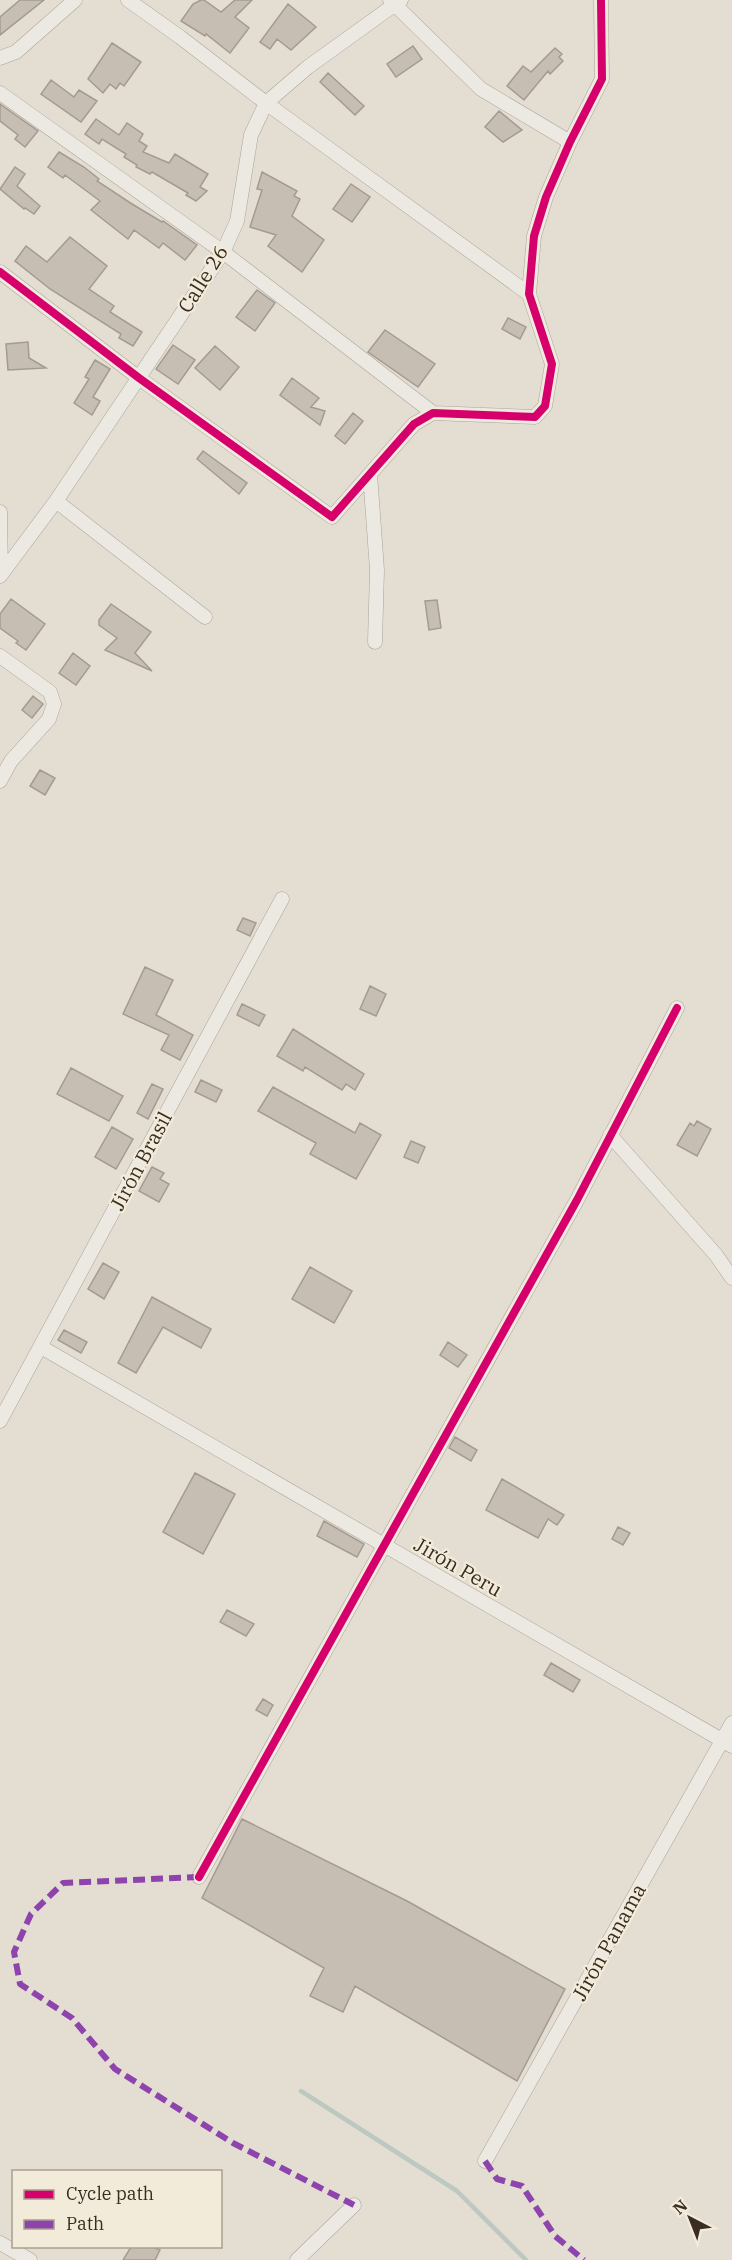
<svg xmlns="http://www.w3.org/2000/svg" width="732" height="2260" font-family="'IBM Plex Serif',serif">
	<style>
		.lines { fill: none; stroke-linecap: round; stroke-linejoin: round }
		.stream { stroke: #bcc9c0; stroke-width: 4.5 }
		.building { fill: #c7beb3; stroke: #a49a91; stroke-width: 1.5 }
		.street-casing { stroke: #aaa49a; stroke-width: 15 }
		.street { stroke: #ece9e3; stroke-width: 14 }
		.quiet { stroke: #8e44ad; stroke-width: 6; stroke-dasharray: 12 6; stroke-linecap: butt }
		.cycleway-casing { stroke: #f3ebda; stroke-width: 11 }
		.cycleway { stroke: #d6006c; stroke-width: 8 }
		.labels { text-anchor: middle; stroke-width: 4.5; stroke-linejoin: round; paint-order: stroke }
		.street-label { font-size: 20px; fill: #392d23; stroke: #f3ebda }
	</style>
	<rect width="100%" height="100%" fill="#e4ded2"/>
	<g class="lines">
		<path class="stream" d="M 301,2091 L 457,2191 L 526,2260"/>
	</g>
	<path class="building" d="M 20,0 L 44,0 L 0,35 L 0,17 Z
		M 201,0 L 204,0 L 221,12 L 235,0 L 252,0 L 235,17 L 249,28 L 230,53 L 206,34 L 205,36 L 181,21 L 193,4 Z
		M 288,4 L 316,27 L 291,50 L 277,39 L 270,49 L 260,42 Z
		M 112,43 L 141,62 L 124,86 L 120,83 L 116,89 L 110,84 L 103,93 L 88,79 Z
		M 413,46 L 422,59 L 396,77 L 387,64 Z
		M 555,48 L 562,54 L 559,57 L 563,61 L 550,74 L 548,71 L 524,100 L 507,86 L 523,66 L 531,72 Z
		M 328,73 L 364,106 L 355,115 L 320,82 Z
		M 51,80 L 74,97 L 79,90 L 97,101 L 81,122 L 41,94 Z
		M 0,104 L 38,131 L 25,147 L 15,139 L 18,135 L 0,121 Z
		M 499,111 L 522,130 L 503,142 L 485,127 Z
		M 96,119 L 119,135 L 127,123 L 143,134 L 139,141 L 147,146 L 143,152 L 169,163 L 175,154 L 208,174 L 200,187 L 207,191 L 196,201 L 186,195 L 188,193 L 152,172 L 150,174 L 136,167 L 137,165 L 124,157 L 126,154 L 102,139 L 99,144 L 85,134 Z
		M 59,152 L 84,167 L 99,179 L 97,181 L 132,204 L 162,222 L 163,221 L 197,245 L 185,260 L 163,243 L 159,248 L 134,230 L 128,239 L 91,210 L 100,201 L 65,175 L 63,178 L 48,167 Z
		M 15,167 L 25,174 L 17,186 L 40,206 L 34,214 L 25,208 L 24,209 L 0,189 Z
		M 262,172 L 297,191 L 294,196 L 300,199 L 292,216 L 324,240 L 302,272 L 268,246 L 276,235 L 250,227 L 262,190 L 257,189 Z
		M 351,184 L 370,197 L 352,222 L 333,209 Z
		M 70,237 L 107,266 L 89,289 L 114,306 L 110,312 L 142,332 L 133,346 L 119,338 L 121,334 L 50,289 L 15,261 L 26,246 L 47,262 Z
		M 257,290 L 275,303 L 255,331 L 236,317 Z
		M 508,318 L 526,327 L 520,339 L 502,329 Z
		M 385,330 L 435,364 L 418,387 L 368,352 Z
		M 28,342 L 29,358 L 46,368 L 8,370 L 6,344 Z
		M 173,345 L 195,360 L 178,384 L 156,369 Z
		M 215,346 L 239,367 L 220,390 L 195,368 Z
		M 95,360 L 110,369 L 93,397 L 100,401 L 92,415 L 74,403 L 89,379 L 85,377 Z
		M 292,378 L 319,398 L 311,407 L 325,411 L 320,425 L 280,395 Z
		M 353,413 L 363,421 L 345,444 L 335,436 Z
		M 203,451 L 247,483 L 239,494 L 197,459 Z
		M 11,599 L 45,624 L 26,650 L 16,643 L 18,641 L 0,628 L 0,614 Z
		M 437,600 L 441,628 L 429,630 L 425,601 Z
		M 111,604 L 151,632 L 135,653 L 152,671 L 105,650 L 117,638 L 99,625 L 99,620 Z
		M 73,653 L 90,666 L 76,685 L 59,673 Z
		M 33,696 L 43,704 L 32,718 L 22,710 Z
		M 40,770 L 55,778 L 45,795 L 30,786 Z
		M 243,918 L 256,923 L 250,936 L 237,930 Z
		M 145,967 L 173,980 L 156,1015 L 193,1035 L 180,1060 L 161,1050 L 169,1035 L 123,1014 Z
		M 370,986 L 386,994 L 376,1016 L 360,1009 Z
		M 242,1004 L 265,1015 L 259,1026 L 237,1015 Z
		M 293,1029 L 364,1074 L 355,1090 L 346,1084 L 342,1090 L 305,1067 L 303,1071 L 277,1056 Z
		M 71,1068 L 123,1096 L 109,1121 L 57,1094 Z
		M 201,1080 L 222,1090 L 216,1102 L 195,1092 Z
		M 152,1084 L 163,1089 L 148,1119 L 137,1113 Z
		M 273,1087 L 355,1133 L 360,1123 L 381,1135 L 356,1179 L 310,1154 L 316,1143 L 258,1111 Z
		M 697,1121 L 711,1129 L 697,1156 L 677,1145 L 690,1123 L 694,1126 Z
		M 112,1127 L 133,1139 L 116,1169 L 95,1157 Z
		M 411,1141 L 425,1147 L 418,1163 L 404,1157 Z
		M 152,1167 L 164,1173 L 160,1179 L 169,1184 L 159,1202 L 139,1191 Z
		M 103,1263 L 119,1272 L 104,1299 L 88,1289 Z
		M 310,1267 L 352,1291 L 334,1323 L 292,1299 Z
		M 152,1297 L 211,1329 L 201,1348 L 163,1327 L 136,1373 L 118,1363 Z
		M 64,1330 L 87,1342 L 81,1353 L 58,1340 Z
		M 448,1342 L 467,1355 L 458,1367 L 440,1355 Z
		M 455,1437 L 477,1450 L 471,1461 L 449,1448 Z
		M 195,1473 L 235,1494 L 203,1554 L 163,1532 Z
		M 502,1479 L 564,1515 L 557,1525 L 548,1519 L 538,1538 L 486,1510 Z
		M 324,1521 L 364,1544 L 357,1557 L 317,1536 Z
		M 618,1527 L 630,1533 L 623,1545 L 612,1539 Z
		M 227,1610 L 254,1624 L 246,1636 L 220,1622 Z
		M 551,1663 L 580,1680 L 573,1692 L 544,1675 Z
		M 263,1699 L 273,1705 L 267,1716 L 256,1710 Z
		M 242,1819 L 407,1901 L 565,1989 L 517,2081 L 355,1986 L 343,2012 L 310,1996 L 324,1968 L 202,1898 Z
		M 131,2247 L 153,2247 L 160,2250 L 155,2260 L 123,2260 Z"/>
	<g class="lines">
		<defs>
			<path id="street" d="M 128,0 L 180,37 L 266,103 L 529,294
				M 390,0 L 481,89 L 570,142
				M 0,58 L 16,52 L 75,0
				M 0,93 L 223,252 L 433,413
				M 0,272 L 139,378 L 332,517 L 414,424 L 433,413 L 535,417 L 545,406 L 552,364 L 529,294 L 534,236 L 546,197 L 570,142 L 602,79 L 601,0
				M 370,474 L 377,570 L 375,642
				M 56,501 L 205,617
				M 0,512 L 1,575
				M 0,576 L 56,501 L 223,252 L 237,221 L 251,135 L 266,103 L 308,67 L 401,0
				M 0,656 L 50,692 L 54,704 L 49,719 L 11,761 L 0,781
				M 610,1135 L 716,1255 L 732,1278
				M 41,1347 L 732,1746
				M 0,1421 L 282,899
				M 199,1877 L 577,1200 L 677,1008
				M 485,2161 L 732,1723
				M 0,2243 L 30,2260
				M 297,2260 L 354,2205"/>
		</defs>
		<use href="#street" class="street-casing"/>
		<use href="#street" class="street"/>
		<path class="quiet" d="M 199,1877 L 63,1883 L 31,1914 L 14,1952 L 20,1984 L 72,2018 L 115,2069 L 233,2143 L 354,2205
			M 485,2161 L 497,2179 L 522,2186 L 555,2236 L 584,2260"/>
		<defs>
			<path id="cycleway" d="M 0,272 L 139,378 L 332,517 L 414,424 L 433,413 L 535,417 L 545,406 L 552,364 L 529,294 L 534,236 L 546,197 L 570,142 L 602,79 L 601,0
				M 199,1877 L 577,1200 L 677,1008"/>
		</defs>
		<use href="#cycleway" class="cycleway-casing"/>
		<use href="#cycleway" class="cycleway"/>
	</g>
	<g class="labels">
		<g class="street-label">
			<text transform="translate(203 279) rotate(-58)" y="7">Calle 26</text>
			<text transform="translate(141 1161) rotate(-62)" y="7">Jirón Brasil</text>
			<text transform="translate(458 1567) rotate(30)" y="7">Jirón Peru</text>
			<text transform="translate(609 1942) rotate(-61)" y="7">Jirón Panama</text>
		</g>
	</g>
	<rect x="12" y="2170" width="210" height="78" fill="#f3ebda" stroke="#a99f91" stroke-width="1.5"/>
	<rect x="24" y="2190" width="30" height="9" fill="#d6006c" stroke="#a99f91" stroke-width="1.5"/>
	<text x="66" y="2200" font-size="18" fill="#392d23">Cycle path</text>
	<rect x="24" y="2220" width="30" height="9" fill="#8e44ad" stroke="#a99f91" stroke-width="1.5"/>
	<text x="66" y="2230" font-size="18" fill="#392d23">Path</text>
	<g transform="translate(690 2218) rotate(318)" stroke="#f3ebda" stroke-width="4.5" paint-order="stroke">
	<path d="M0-4.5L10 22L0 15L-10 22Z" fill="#392d23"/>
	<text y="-9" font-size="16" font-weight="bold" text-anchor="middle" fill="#392d23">N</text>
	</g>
</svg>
